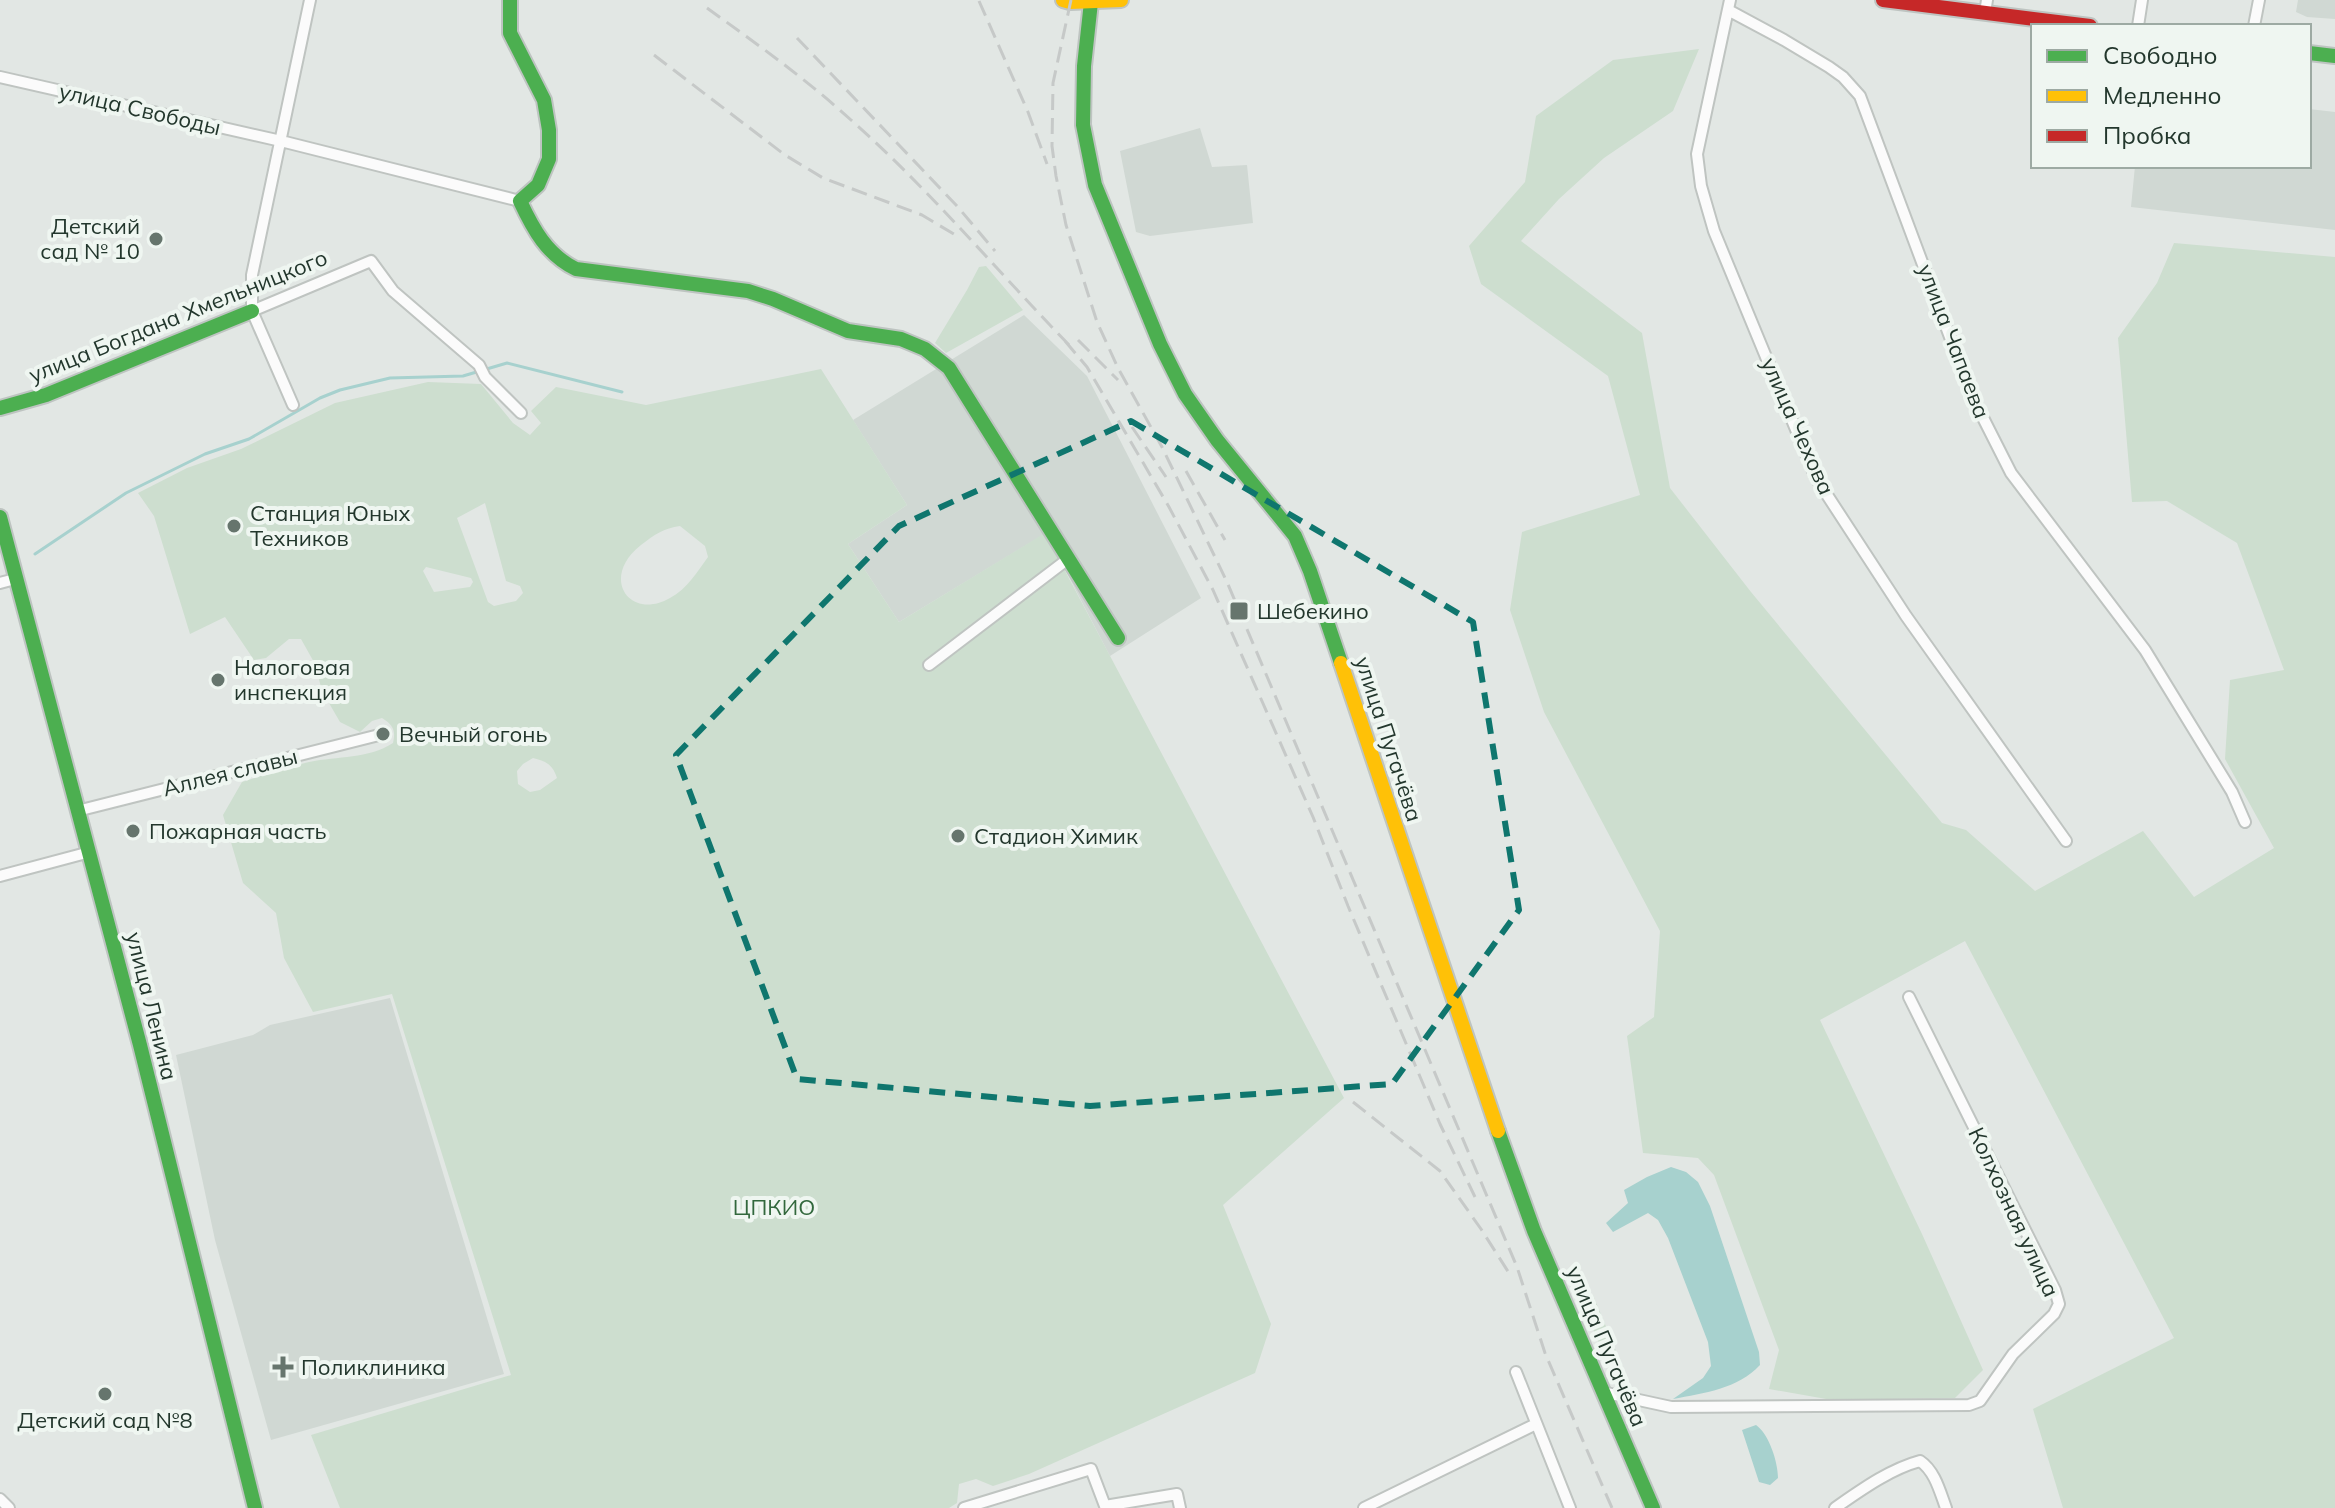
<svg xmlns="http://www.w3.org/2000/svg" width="2335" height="1508" font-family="Mulish,sans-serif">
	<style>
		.built { fill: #d0d8d3 }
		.green { fill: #cddecf; fill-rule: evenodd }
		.water { fill: #a7d1ce }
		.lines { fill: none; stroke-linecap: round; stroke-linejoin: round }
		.stream { stroke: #a7d1ce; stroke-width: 3 }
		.street-casing { stroke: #bfc4c1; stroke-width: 14 }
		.fast-casing { stroke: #bec4c1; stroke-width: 18 }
		.slow-casing { stroke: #bec4c1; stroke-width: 18 }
		.jam-casing { stroke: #bec4c1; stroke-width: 18 }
		.street { stroke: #fbfbfb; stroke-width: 10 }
		.fast { stroke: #4caf50; stroke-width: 14 }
		.slow { stroke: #ffc107; stroke-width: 14 }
		.jam { stroke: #c62828; stroke-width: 14 }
		.rail { stroke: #c6c9c8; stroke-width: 3; stroke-dasharray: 16 8; stroke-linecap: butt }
		.marked { fill: none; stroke: #0f766e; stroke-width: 6; stroke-dasharray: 16 10; stroke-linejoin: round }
		.poi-dot { fill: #66756d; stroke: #eff6f1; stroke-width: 3 }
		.labels { text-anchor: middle; stroke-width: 8; stroke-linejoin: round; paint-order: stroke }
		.street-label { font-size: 22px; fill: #23372d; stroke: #eff6f1 }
		.poi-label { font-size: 22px; fill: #23372d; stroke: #eff6f1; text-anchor: start }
		.park-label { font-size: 22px; fill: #32683d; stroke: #eff6f1 }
	</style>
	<rect width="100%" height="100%" fill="#e2e7e4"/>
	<path class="built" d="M 2298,0 L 2335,0 L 2335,19 L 2307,17 L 2296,12 Z
		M 2309,109 L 2335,112 L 2335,230 L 2131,207 L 2135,166 L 2309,166 Z
		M 1200,128 L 1212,167 L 1247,165 L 1253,223 L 1150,236 L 1136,232 L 1120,151 Z
		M 1024,315 L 1087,376 L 1201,598 L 1110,656 L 1046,533 L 899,622 L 848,544 L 907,505 L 853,420 Z
		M 390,998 L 504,1374 L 271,1440 L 215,1240 L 176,1055 L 253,1035 L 270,1025 Z"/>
	<path class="green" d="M 1699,49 L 1673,111 L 1604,158 L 1559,199 L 1521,241 L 1642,333 L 1670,488 L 1751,592 L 1942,823 L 1966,830 L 2035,891 L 2143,831 L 2194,897 L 2274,848 L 2225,759 L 2230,680 L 2284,670 L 2237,543 L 2167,501 L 2132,502 L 2118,338 L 2157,283 L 2174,243 L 2335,257 L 2335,1508 L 2063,1508 L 2033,1409 L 2174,1338 L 1965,941 L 1820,1020 L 1922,1234 L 1983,1370 L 1955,1398 L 1832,1400 L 1769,1389 L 1779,1350 L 1714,1175 L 1698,1158 L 1643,1153 L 1627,1036 L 1654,1017 L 1660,931 L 1544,712 L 1510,610 L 1522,532 L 1640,495 L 1608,376 L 1481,284 L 1469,246 L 1525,182 L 1536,116 L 1613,60 Z
		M 986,266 L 1023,310 L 946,353 L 935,343 L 967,290 L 979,267 Z
		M 821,369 L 907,505 L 848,544 L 899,622 L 1045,533 L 1344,1098 L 1223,1205 L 1271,1324 L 1255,1373 L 1029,1474 L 993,1486 L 976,1479 L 959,1484 L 957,1503 L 949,1508 L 340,1508 L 311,1435 L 511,1375 L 392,994 L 313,1012 L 284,958 L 276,913 L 243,883 L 223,815 L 242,782 C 264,775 286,767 309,762 C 338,756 368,759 393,743 C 396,730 393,725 382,718 L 372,721 L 360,732 L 340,722 L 322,691 L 315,664 L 301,639 L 289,639 L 266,658 L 254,660 L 225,617 L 190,634 L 154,516 L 138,493 L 187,468 L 241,449 L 335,403 L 428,382 L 481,384 L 513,423 L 530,435 L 541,423 L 531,411 L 556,387 L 646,405 ZM 485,503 L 506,581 L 520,586 L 523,593 L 516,601 L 494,606 L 488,602 L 457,518 ZM 680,526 L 705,546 L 708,557 C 697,572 687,589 670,598 C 630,621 599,578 641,545 C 654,535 664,528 680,526 ZM 426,567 L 471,578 L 473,582 L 470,587 L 434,592 L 423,571 ZM 533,758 C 546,761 553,765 557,778 L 540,790 L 530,792 L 518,784 L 517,771 L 523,764 Z
		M 1586,1292 L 1593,1295 L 1626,1375 L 1620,1383 L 1614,1380 L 1580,1297 Z"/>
	<path class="water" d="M 1671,1167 L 1686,1172 L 1698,1182 L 1710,1206 L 1759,1352 L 1760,1365 C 1738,1389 1704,1393 1673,1399 L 1703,1378 L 1711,1366 L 1708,1342 L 1668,1238 L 1658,1220 L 1648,1213 L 1613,1232 L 1606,1223 L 1628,1203 L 1624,1190 L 1647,1177 Z
		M 1756,1425 C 1769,1434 1778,1462 1778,1478 L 1770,1485 L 1759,1482 L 1742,1430 Z"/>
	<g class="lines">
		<path class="stream" d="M 35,554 L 126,493 L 205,454 L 249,439 L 320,398 L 340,390 L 390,378 L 463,376 L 507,363 L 622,392"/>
		<defs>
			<path id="street" d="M 1730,0 L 1697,154 L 1701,186 L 1714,231 L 1816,478 L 1906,616 L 2066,841
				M 1728,10 L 1784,40 L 1829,67 L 1843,77 L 1860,96 L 1972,396 L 2011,473 L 2145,650 L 2232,792 L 2245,822
				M 1985,13 L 1987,0
				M 2138,26 L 2142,0
				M 2254,26 L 2259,0
				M 0,77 L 281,141 L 520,201
				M 252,311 L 371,261 L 393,291 L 479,365 L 485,377 L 521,413
				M 293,405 L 252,311 L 252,275 L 310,0
				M 0,583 L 15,579
				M 929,665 L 1068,559
				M 77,811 L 383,734
				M 0,876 L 90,852
				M 1516,1372 L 1570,1508
				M 1602,1392 L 1671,1407 L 1969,1405 L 1980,1401 L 2013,1354 L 2054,1314 L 2059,1304 L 2055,1290 L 1909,997
				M 0,1499 L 9,1508
				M 964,1508 L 1091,1469 L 1105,1506 L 1177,1494 L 1180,1508
				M 1364,1508 L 1536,1424
				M 1835,1508 C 1861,1490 1890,1469 1920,1461 C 1935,1471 1940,1492 1946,1508"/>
			<path id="fast" d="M 510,0 L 510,33 L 544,100 L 549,130 L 549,159 L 538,185 L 520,201 C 533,229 547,255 576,269 L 748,291 L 773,299 L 848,331 L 901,339 L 925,349 L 949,368 L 1118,638
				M 1091,2 L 1084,66 L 1083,125 L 1095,185 L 1160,344 L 1185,394 L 1217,440 L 1295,536 L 1310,571 L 1341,663
				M 2309,53 L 2335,56
				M 0,408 L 46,395 L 252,311
				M 0,517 L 140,1045 L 255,1508
				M 1498,1131 L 1534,1231 L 1653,1508"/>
			<path id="slow" d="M 1063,0 L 1070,2 L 1121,0
				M 1341,663 L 1498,1131"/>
			<path id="jam" d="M 1883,0 L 2090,26"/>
		</defs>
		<use href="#street" class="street-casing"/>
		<use href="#fast" class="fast-casing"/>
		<use href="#slow" class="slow-casing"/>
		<use href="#jam" class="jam-casing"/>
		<use href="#street" class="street"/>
		<use href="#fast" class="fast"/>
		<use href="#slow" class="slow"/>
		<use href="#jam" class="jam"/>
		<path class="rail" d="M 1071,0 L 1053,83 L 1052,146 L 1056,176 L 1066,225 L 1097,322 L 1118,368 L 1162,447 L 1227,582 L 1517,1267 L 1545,1353 L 1612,1508
			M 979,1 L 1028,112 L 1047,164
			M 707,8 C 757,44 806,79 851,120 C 930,190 998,272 1072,348
			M 797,38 L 957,206 L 995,251
			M 654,55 L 785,155 L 823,178 L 922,215 L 957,236
			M 1078,340 L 1118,380
			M 1065,341 L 1087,367 L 1169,507 L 1213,590 L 1313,817 L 1348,906 L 1440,1124 L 1475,1197
			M 1132,427 L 1166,477
			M 1186,471 L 1225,540
			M 1353,1102 L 1440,1171 L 1481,1229 L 1509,1273"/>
	</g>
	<path class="marked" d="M 1131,421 L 1473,622 L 1519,910 L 1392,1084 L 1090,1106 L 797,1079 L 676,755 L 899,526 Z"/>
	<g class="poi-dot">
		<circle cx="156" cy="239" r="8"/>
		<circle cx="234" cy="526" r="8"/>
		<rect x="1229" y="601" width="20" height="20" rx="4"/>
		<circle cx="218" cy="680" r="8"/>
		<circle cx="383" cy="734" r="8"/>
		<circle cx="133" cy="831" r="8"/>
		<circle cx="958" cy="836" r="8"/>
		<path d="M279 1355h8v8h8v8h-8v8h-8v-8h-8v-8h8z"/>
		<circle cx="105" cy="1394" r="8"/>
	</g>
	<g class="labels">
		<g class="street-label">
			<text transform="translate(140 109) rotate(13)" y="8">улица Свободы</text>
			<text transform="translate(178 316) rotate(-22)" y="8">улица Богдана Хмельницкого</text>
			<text transform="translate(1954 341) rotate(69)" y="8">улица Чапаева</text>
			<text transform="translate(1798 426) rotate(66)" y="8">улица Чехова</text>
			<text transform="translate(1389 739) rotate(72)" y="8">улица Пугачёва</text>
			<text transform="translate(230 772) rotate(-14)" y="8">Аллея славы</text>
			<text transform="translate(152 1006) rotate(76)" y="8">улица Ленина</text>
			<text transform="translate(2014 1212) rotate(65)" y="8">Колхозная улица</text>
			<text transform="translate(1607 1346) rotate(67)" y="8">улица Пугачёва</text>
		</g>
		<g class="poi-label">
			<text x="140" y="234" text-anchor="end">Детский<tspan x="140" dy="25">сад № 10</tspan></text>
			<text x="250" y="521">Станция Юных<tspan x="250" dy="25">Техников</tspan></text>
			<text x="1257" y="619">Шебекино</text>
			<text x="234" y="675">Налоговая<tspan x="234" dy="25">инспекция</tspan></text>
			<text x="399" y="742">Вечный огонь</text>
			<text x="149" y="839">Пожарная часть</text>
			<text x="974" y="844">Стадион Химик</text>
			<text x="301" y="1375">Поликлиника</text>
			<text x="105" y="1428" text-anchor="middle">Детский сад №8</text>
		</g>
		<g class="park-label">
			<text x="774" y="1215">ЦПКИО</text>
		</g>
	</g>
	<rect x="2031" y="24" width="280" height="144" fill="#eff6f1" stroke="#9daaa3" stroke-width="2"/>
	<rect x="2047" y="50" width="40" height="12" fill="#4caf50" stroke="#9daaa3" stroke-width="2"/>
	<text x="2103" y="64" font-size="24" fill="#23372d">Свободно</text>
	<rect x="2047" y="90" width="40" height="12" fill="#ffc107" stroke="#9daaa3" stroke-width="2"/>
	<text x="2103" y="104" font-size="24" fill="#23372d">Медленно</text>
	<rect x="2047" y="130" width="40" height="12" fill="#c62828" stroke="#9daaa3" stroke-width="2"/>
	<text x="2103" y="144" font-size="24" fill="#23372d">Пробка</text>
</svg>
